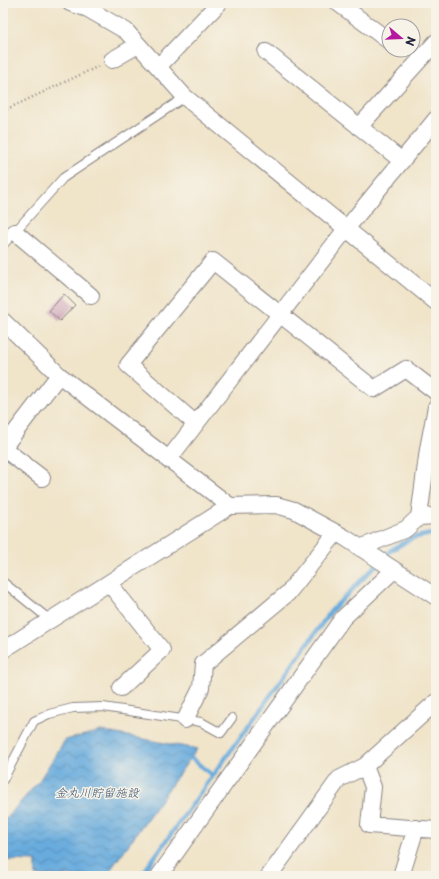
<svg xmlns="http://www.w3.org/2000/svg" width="439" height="879" font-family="'Playpen Sans','Klee One',sans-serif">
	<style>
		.water { fill: url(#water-waves); stroke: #45668c }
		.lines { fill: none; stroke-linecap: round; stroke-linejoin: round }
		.stream { stroke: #68abdd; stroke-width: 4.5 }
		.building { fill: #c794b1 }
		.service-casing { stroke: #898382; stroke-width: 10 }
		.minor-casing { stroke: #898382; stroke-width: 18 }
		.path { stroke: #898382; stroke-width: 2.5; stroke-dasharray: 1 3; stroke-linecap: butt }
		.service { stroke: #fff; stroke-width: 8 }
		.minor { stroke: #fff; stroke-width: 16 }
		.labels { text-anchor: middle; stroke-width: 3; stroke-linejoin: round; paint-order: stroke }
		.water-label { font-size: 12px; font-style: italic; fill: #3a5274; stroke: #f7f3e8 }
	</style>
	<defs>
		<pattern id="water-waves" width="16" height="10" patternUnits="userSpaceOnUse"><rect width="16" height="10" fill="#68abdd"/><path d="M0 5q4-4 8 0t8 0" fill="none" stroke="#558bb4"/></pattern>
	</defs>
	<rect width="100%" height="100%" fill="#f7f3e8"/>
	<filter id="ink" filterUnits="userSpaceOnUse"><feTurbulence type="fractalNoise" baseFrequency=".025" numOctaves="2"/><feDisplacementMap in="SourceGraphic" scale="8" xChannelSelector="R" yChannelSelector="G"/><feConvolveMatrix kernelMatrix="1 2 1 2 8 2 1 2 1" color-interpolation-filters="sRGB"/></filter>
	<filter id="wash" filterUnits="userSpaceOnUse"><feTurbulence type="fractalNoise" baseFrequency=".012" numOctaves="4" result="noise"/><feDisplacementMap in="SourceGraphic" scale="16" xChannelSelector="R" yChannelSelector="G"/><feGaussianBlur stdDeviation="0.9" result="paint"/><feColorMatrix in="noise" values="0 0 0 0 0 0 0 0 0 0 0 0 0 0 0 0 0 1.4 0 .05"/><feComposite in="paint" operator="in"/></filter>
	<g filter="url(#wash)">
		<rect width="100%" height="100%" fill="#f0e4c9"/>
		<path class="water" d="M 101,731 L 197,749 L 106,876 L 36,876 L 36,861 L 4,860 L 3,876 L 3,822 L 39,781 L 65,740 Z"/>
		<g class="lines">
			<path class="stream" d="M 191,758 L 213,776
				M 141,876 L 331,611 L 391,550 L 412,538 L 436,533"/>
		</g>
		<g id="blocks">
			<path class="building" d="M 64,294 L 75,305 L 60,321 L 49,311 Z"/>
		</g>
	</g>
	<g filter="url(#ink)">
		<use href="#blocks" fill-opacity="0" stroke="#898382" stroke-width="1"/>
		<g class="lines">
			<defs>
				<path id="service" d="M 3,245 L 63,178 L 185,97
					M 3,582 L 50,620
					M 3,780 L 34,721 L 49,714 L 73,708 L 103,707 L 201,722 L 221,733 L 232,718"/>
				<path id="minor" d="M 70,3 L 88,9 L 126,31 L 185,97 L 436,302
					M 338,3 L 389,41
					M 266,52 L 402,161
					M 112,60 L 138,45
					M 158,67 L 219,3
					M 359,127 L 436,42
					M 15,232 L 91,296
					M 3,321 L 59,375 L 230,506
					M 196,424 L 128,365 L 213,261 L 374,389 L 406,369 L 436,392
					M 168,460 L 346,229 L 436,119
					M 42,478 L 3,448 L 59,375
					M 419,517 L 428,449 L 436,407
					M 360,548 L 406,529 L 419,517 L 436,516
					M 109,583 L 162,650 L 121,688
					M 3,650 L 230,506 L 276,505 L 294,510 L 344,537 L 436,597
					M 436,702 L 365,766 L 373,787 L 369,825 L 436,830
					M 185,720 L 201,688 L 203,664 L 288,593 L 336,533
					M 159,876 L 343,618 L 394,570
					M 269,876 L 339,779 L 365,766
					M 401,876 L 416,828"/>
			</defs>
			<use href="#service" class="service-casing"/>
			<use href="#minor" class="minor-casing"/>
			<path class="path" d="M 3,111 L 99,66"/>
			<use href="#service" class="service"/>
			<use href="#minor" class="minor"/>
		</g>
	</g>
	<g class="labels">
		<g class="water-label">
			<text x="97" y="797">金丸川貯留施設</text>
		</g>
	</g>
	<rect width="439" height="879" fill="none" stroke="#f7f3e8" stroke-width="16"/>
	<g transform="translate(401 38) rotate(109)"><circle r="19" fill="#f7f3e8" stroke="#a29fa3"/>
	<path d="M0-3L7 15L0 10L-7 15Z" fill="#b5179e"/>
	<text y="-6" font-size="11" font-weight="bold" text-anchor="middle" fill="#22223b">N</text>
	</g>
</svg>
